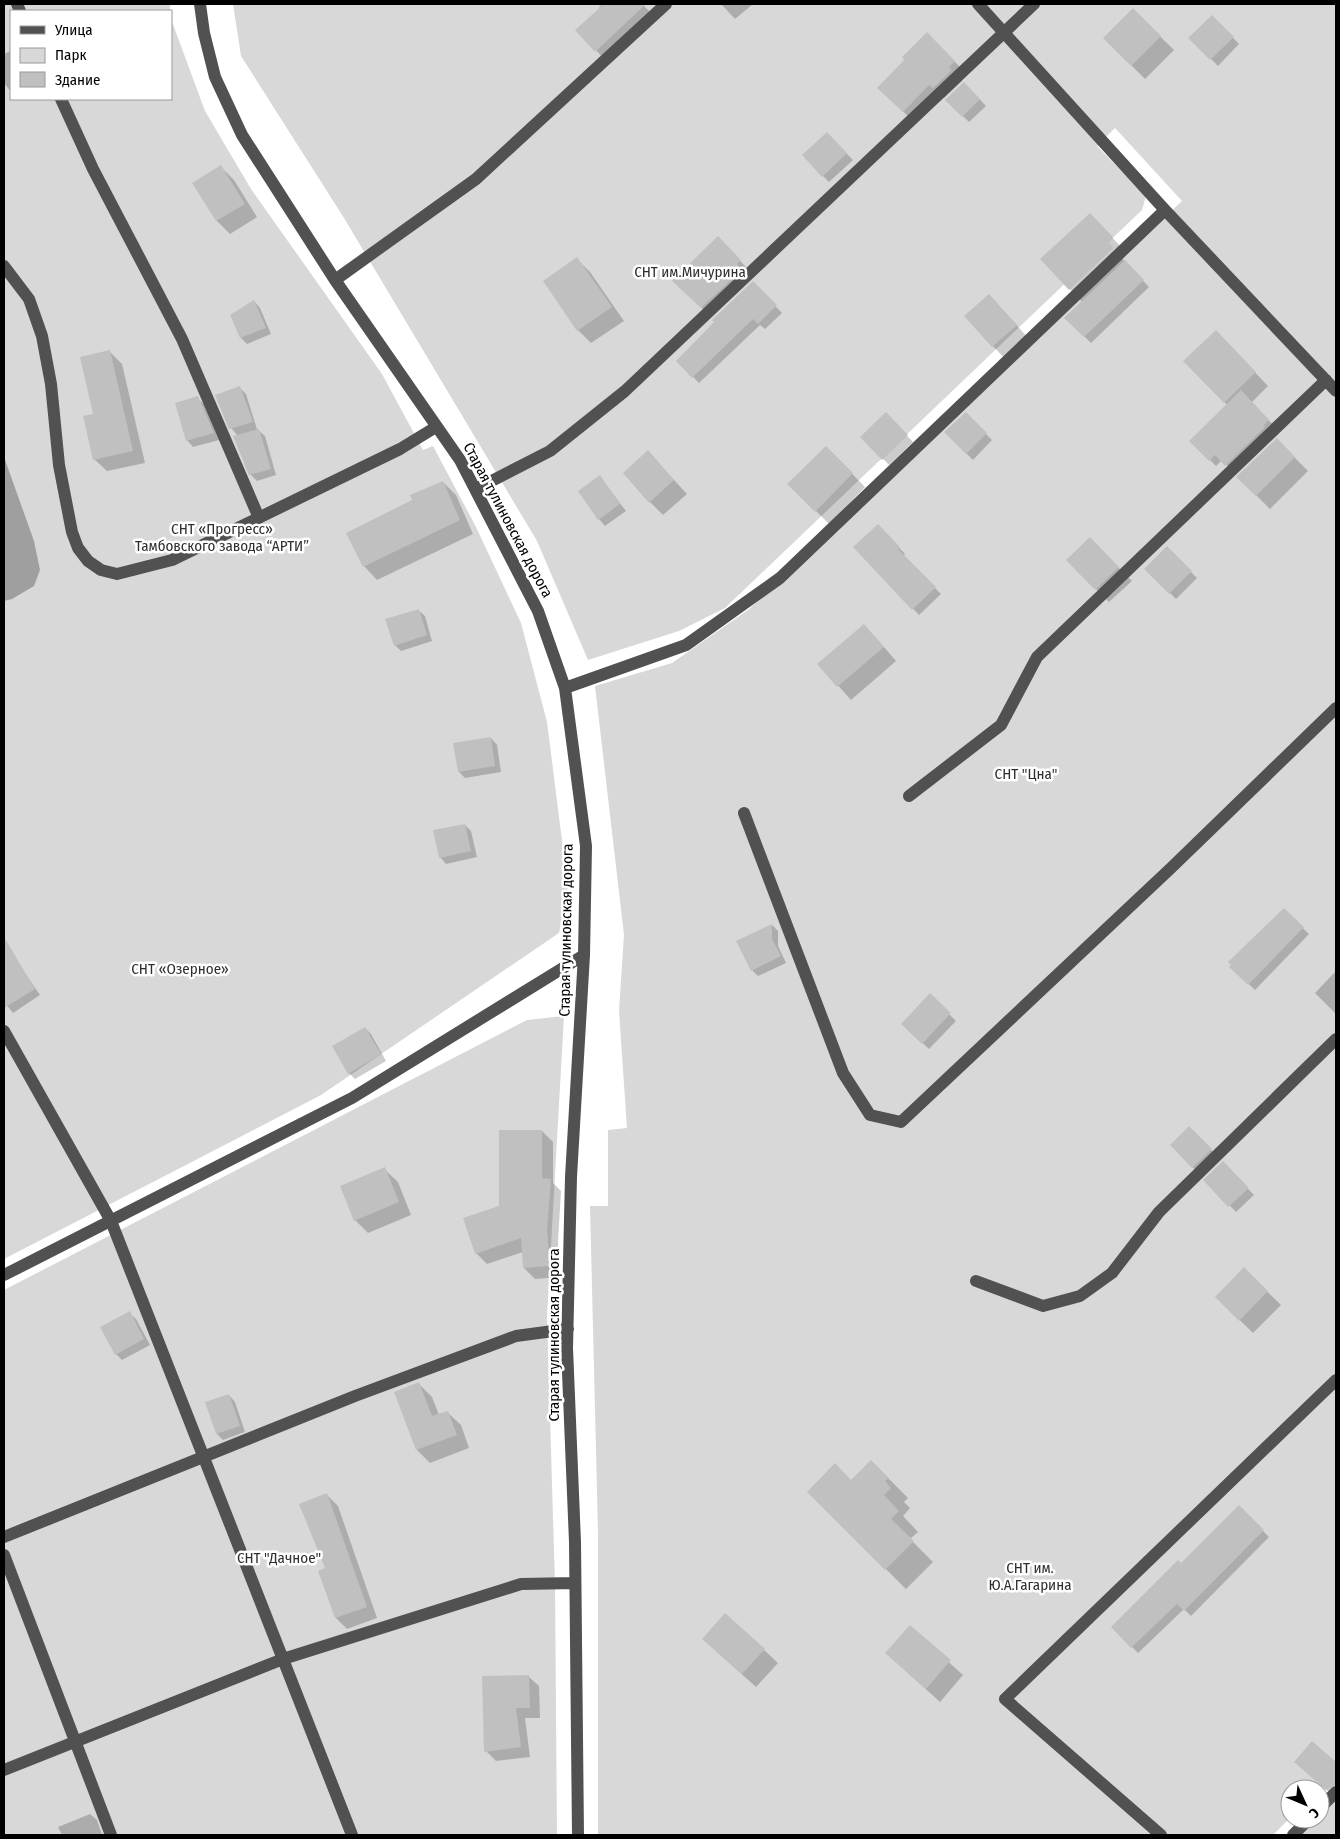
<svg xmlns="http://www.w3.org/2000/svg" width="1340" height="1839" font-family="'Fira Sans Condensed',sans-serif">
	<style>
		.green { fill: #d8d8d8 }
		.water { fill: #9f9f9f }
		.shadow { fill: #0003 }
		.building { fill: #c0c0c0 }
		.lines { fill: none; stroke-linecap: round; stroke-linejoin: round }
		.minor { stroke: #515151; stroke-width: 12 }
		.labels { text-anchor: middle; stroke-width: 5; stroke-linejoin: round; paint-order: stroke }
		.park-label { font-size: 15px; fill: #2f2f2f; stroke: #fff }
		.street-label { font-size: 15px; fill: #000; stroke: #fff }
	</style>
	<rect width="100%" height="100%" fill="#fff"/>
	<path class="green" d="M 4,4 L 170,4 L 170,11 L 11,11 L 11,99 L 171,99 L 171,19 L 205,111 L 251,189 L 382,374 L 423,450 L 433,446 L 476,527 L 521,623 L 547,722 L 568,888 L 559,933 L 321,1095 L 4,1259 Z
		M 233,4 L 1336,4 L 1336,1771 L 1319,1789 L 1290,1789 L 1290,1818 L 1273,1835 L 598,1835 L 598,1532 L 590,1206 L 608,1206 L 608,1130 L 627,1128 L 619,1011 L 624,935 L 595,686 L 672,663 L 748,610 L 1182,201 L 1115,128 L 1097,146 L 1146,196 L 1142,210 L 725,608 L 679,631 L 588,660 L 537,541 L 344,218 L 241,56 Z
		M 564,1016 L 547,1316 L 555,1584 L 557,1835 L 4,1835 L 4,1290 L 527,1020 Z
		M 1336,1797 L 1336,1835 L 1298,1835 L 1314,1819 L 1320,1819 L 1320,1813 Z"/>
	<path class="water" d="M 4,457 L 34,541 L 40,570 L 34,586 L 12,599 L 4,601 Z"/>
	<path class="shadow" d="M 603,4 L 642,4 L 656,18 L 607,62 L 577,30 L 601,9 L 599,7 Z
		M 721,4 L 753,4 L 735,19 Z
		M 1133,10 L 1174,50 L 1145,79 L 1104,38 Z
		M 1212,16 L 1239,44 L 1218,66 L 1190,38 Z
		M 927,34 L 965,72 L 959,78 L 962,81 L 944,98 L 940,95 L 914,122 L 890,99 Z
		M 11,51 L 11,92 L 4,83 L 4,54 Z
		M 964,83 L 986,106 L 969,122 L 946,100 Z
		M 827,134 L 853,160 L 829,182 L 823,176 Z
		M 221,167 L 234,180 L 257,217 L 230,234 L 217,221 Z
		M 1103,228 L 1125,251 L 1120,256 L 1149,287 L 1091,343 L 1066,318 L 1082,302 L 1042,259 Z
		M 718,238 L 746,267 L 742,272 L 747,277 L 708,314 L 674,281 Z
		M 577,259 L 590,272 L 624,321 L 591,343 L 578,330 Z
		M 753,283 L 782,313 L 765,329 L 760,325 L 699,383 L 678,361 Z
		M 254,301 L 260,308 L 271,334 L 247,344 L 241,338 Z
		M 1002,309 L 1029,339 L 1006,360 L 966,317 Z
		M 1229,345 L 1268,386 L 1252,402 L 1275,427 L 1232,471 L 1222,460 L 1216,466 L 1191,441 L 1227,405 L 1185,361 Z
		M 110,352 L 122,364 L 145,463 L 107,471 L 94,459 Z
		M 240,388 L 246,394 L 257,429 L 265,436 L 276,475 L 257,481 L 250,474 L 238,436 L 231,428 Z
		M 197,398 L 204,404 L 219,440 L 193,447 L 187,440 Z
		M 886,414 L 913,442 L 889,465 L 862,437 Z
		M 966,414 L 992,440 L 973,460 L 946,433 Z
		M 1277,440 L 1308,471 L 1270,509 L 1238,477 Z
		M 826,447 L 865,487 L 829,524 L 789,484 Z
		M 648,452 L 687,494 L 663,515 L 650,502 Z
		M 600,477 L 626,511 L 605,526 L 599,519 Z
		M 443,482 L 456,495 L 473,534 L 377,580 L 364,566 L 414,500 Z
		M 878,526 L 905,554 L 903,556 L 941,594 L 919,615 L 855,547 Z
		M 1090,539 L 1132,581 L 1109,602 L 1067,560 Z
		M 1167,548 L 1197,578 L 1176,599 L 1146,569 Z
		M 418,610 L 425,616 L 432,641 L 401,651 L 395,645 Z
		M 877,639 L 896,661 L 851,700 L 819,664 Z
		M 491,738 L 497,745 L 501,772 L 465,778 L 459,772 Z
		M 465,825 L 471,831 L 477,857 L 446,864 L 440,857 Z
		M 1284,910 L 1309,934 L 1255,990 L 1231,967 Z
		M 772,925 L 778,931 L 778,946 L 786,963 L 758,976 L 752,970 L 738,942 Z
		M 18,963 L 40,995 L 13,1013 L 4,1002 L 4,972 Z
		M 1336,971 L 1336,1014 L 1315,993 Z
		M 930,995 L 956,1021 L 929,1049 L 902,1024 Z
		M 365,1028 L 371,1034 L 386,1061 L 355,1079 L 349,1073 Z
		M 1189,1127 L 1217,1156 L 1199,1174 L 1172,1145 Z
		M 542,1131 L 553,1142 L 553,1183 L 561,1191 L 558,1241 L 560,1277 L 535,1279 L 524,1268 L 523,1252 L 487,1264 L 476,1253 Z
		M 1223,1163 L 1254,1195 L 1236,1212 L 1205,1180 Z
		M 384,1169 L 398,1182 L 411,1215 L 368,1233 L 355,1220 Z
		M 1244,1269 L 1281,1305 L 1253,1333 L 1216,1297 Z
		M 129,1313 L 136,1319 L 150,1345 L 122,1360 L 116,1354 Z
		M 419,1384 L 432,1397 L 439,1415 L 447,1412 L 461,1425 L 469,1448 L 430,1463 L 417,1450 Z
		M 229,1395 L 235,1402 L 245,1432 L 223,1440 L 217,1434 Z
		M 871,1461 L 908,1498 L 904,1502 L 910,1508 L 903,1516 L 918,1532 L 910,1539 L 933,1562 L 906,1589 L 808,1492 L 851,1481 Z
		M 327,1495 L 338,1506 L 377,1618 L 347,1629 L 336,1618 L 320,1572 L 327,1569 Z
		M 1239,1507 L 1269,1537 L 1191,1616 L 1184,1609 L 1138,1653 L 1113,1627 L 1181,1564 Z
		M 910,1627 L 963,1675 L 940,1702 L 886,1653 Z
		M 764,1650 L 778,1663 L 756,1687 L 717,1652 Z
		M 528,1676 L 539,1686 L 540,1718 L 525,1718 L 530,1757 L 496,1761 L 486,1751 Z
		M 1312,1743 L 1336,1764 L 1336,1785 L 1330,1793 L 1302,1768 Z
		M 90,1814 L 97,1820 L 102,1835 L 62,1835 L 58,1827 Z"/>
	<path class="building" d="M 604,4 L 646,4 L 595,52 L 575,30 Z
		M 1133,8 L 1161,36 L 1131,66 L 1103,38 Z
		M 1212,15 L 1234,37 L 1210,60 L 1188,38 Z
		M 927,32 L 955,61 L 949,67 L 952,70 L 933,88 L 929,85 L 903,112 L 877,88 L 904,60 L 902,57 Z
		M 964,82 L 980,99 L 962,117 L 945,100 Z
		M 827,132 L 847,153 L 822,177 L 802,155 Z
		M 221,165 L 245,204 L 216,221 L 192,183 Z
		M 1090,213 L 1113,237 L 1108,242 L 1113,248 L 1069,290 L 1040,259 Z
		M 718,236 L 741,260 L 737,264 L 742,270 L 701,308 L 672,281 Z
		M 577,257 L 612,307 L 577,331 L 543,281 Z
		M 1125,260 L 1144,280 L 1084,337 L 1064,318 Z
		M 753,281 L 777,305 L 758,324 L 753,319 L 692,378 L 676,361 L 714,322 L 712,320 Z
		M 989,294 L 1017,325 L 992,347 L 964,316 Z
		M 254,300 L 266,328 L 240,338 L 230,315 Z
		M 1216,330 L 1256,372 L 1224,403 L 1183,361 Z
		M 110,350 L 133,451 L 93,460 L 83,416 L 93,414 L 80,357 Z
		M 240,386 L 253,422 L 229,429 L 215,395 Z
		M 1241,390 L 1269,420 L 1264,425 L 1265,427 L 1225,466 L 1215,455 L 1209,461 L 1189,441 Z
		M 198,396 L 214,433 L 186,441 L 175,403 Z
		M 886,412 L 908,435 L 882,460 L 860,437 Z
		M 966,412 L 987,433 L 966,454 L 944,432 Z
		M 259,429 L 271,469 L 249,475 L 233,436 Z
		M 1277,438 L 1295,457 L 1256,496 L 1236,477 Z
		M 826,446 L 853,473 L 815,512 L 787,484 Z
		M 648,450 L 674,480 L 649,503 L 623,473 Z
		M 600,475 L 620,504 L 598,520 L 578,491 Z
		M 443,481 L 460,520 L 363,567 L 346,533 L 412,500 L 410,495 Z
		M 878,524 L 900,547 L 898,549 L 936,587 L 912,610 L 853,547 Z
		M 1090,537 L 1119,567 L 1095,590 L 1066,560 Z
		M 1167,546 L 1192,571 L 1169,594 L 1144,569 Z
		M 419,609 L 427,635 L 394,646 L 385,619 Z
		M 864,624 L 884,647 L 837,687 L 817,664 Z
		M 491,737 L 495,766 L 458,772 L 453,743 Z
		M 465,824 L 471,851 L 439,858 L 433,830 Z
		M 1284,908 L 1304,927 L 1248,985 L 1229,967 L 1231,965 L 1228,962 Z
		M 772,924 L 772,939 L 781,956 L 751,971 L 736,941 Z
		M 4,937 L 35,989 L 4,1008 Z
		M 930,993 L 951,1013 L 922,1044 L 901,1024 Z
		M 365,1027 L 381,1054 L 348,1074 L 332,1046 Z
		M 1189,1126 L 1212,1149 L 1192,1168 L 1170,1145 Z
		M 499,1130 L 542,1130 L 542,1178 L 551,1179 L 547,1229 L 550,1266 L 523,1268 L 521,1238 L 475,1254 L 463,1218 L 499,1206 Z
		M 1223,1161 L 1249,1188 L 1228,1207 L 1203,1180 Z
		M 385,1167 L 399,1202 L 354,1221 L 340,1186 Z
		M 1244,1267 L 1268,1291 L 1239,1321 L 1215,1297 Z
		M 130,1311 L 144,1339 L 115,1355 L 100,1327 Z
		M 419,1382 L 432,1416 L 448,1411 L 457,1435 L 416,1450 L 394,1392 Z
		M 229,1394 L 240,1426 L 216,1434 L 205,1402 Z
		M 871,1460 L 889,1478 L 885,1481 L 891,1488 L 884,1495 L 899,1511 L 891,1519 L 914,1541 L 885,1570 L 807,1492 L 835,1463 L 851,1480 Z
		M 327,1493 L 367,1607 L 335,1618 L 318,1571 L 325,1568 L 299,1504 Z
		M 1239,1505 L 1264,1530 L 1184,1611 L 1177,1604 L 1131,1648 L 1111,1627 L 1178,1560 L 1181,1563 Z
		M 725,1613 L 765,1649 L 742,1674 L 702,1639 Z
		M 910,1625 L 951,1660 L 926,1689 L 885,1653 Z
		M 529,1675 L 530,1708 L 516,1708 L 521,1747 L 484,1752 L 482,1676 Z
		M 1312,1741 L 1336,1762 L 1336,1784 L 1326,1790 L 1294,1762 Z"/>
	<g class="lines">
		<path class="minor" d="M 17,4 L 20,11
			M 200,4 L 204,33 L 215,77 L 242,135 L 335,280 L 460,460 L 538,611 L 565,688 L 586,846 L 584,955 L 571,1177 L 567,1348 L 575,1542 L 578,1835
			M 978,4 L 1165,210 L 1336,391
			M 61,99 L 93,169 L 182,339 L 259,518
			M 4,266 L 29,299 L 42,336 L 51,384 L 59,465 L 72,532 L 78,548 L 88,561 L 101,570 L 117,574 L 172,560 L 400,449 L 436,427
			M 335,280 L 476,179 L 666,4
			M 476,489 L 550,451 L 625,391 L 1034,4
			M 565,688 L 686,645 L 780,578 L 1165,210
			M 909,796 L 1001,725 L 1037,657 L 1326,380
			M 744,813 L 843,1073 L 870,1115 L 901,1122 L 1171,868 L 1336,708
			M 4,1031 L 111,1221 L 352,1835
			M 4,1275 L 352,1098 L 584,955
			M 976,1281 L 1043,1306 L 1080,1296 L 1112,1273 L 1159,1212 L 1336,1039
			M 4,1537 L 355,1396 L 516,1336 L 568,1329
			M 4,1555 L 111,1835
			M 4,1770 L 283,1659 L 521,1584 L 575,1583
			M 1320,1808 L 1336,1792
			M 1161,1835 L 1005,1699 L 1336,1380
			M 1293,1835 L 1309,1819"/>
	</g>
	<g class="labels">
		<g class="park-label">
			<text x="690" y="277">СНТ им.Мичурина</text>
			<text x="222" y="534">СНТ «Прогресс»<tspan x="222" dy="17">Тамбовского завода “АРТИ”</tspan></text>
			<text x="1026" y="779">СНТ "Цна"</text>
			<text x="180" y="974">СНТ «Озерное»</text>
			<text x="279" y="1563">СНТ "Дачное"</text>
			<text x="1030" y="1573">СНТ им.<tspan x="1030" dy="17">Ю.А.Гагарина</tspan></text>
		</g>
		<g class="street-label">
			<text transform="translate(508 520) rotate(62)" y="5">Старая тулиновская дорога</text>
			<text transform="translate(566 930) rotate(-89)" y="5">Старая тулиновская дорога</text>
			<text transform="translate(554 1335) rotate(-90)" y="5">Старая тулиновская дорога</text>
		</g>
	</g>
	<rect width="1340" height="1839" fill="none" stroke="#000000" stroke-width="10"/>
	<rect x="10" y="10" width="162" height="90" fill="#ffffff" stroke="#999999"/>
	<rect x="20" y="26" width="25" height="8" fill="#515151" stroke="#999999"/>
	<text x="55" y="35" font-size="15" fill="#000000">Улица</text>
	<rect x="20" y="48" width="25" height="15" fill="#d8d8d8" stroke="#999999"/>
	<text x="55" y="60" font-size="15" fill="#000000">Парк</text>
	<rect x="20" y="72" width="25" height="15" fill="#c0c0c0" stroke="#999999"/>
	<text x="55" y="85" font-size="15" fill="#000000">Здание</text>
	<g transform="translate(1305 1804) rotate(134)"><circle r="24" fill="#ffffff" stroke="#999999"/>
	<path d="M0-4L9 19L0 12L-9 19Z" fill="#000000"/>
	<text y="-8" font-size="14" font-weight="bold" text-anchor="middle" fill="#000000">С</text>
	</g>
</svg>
